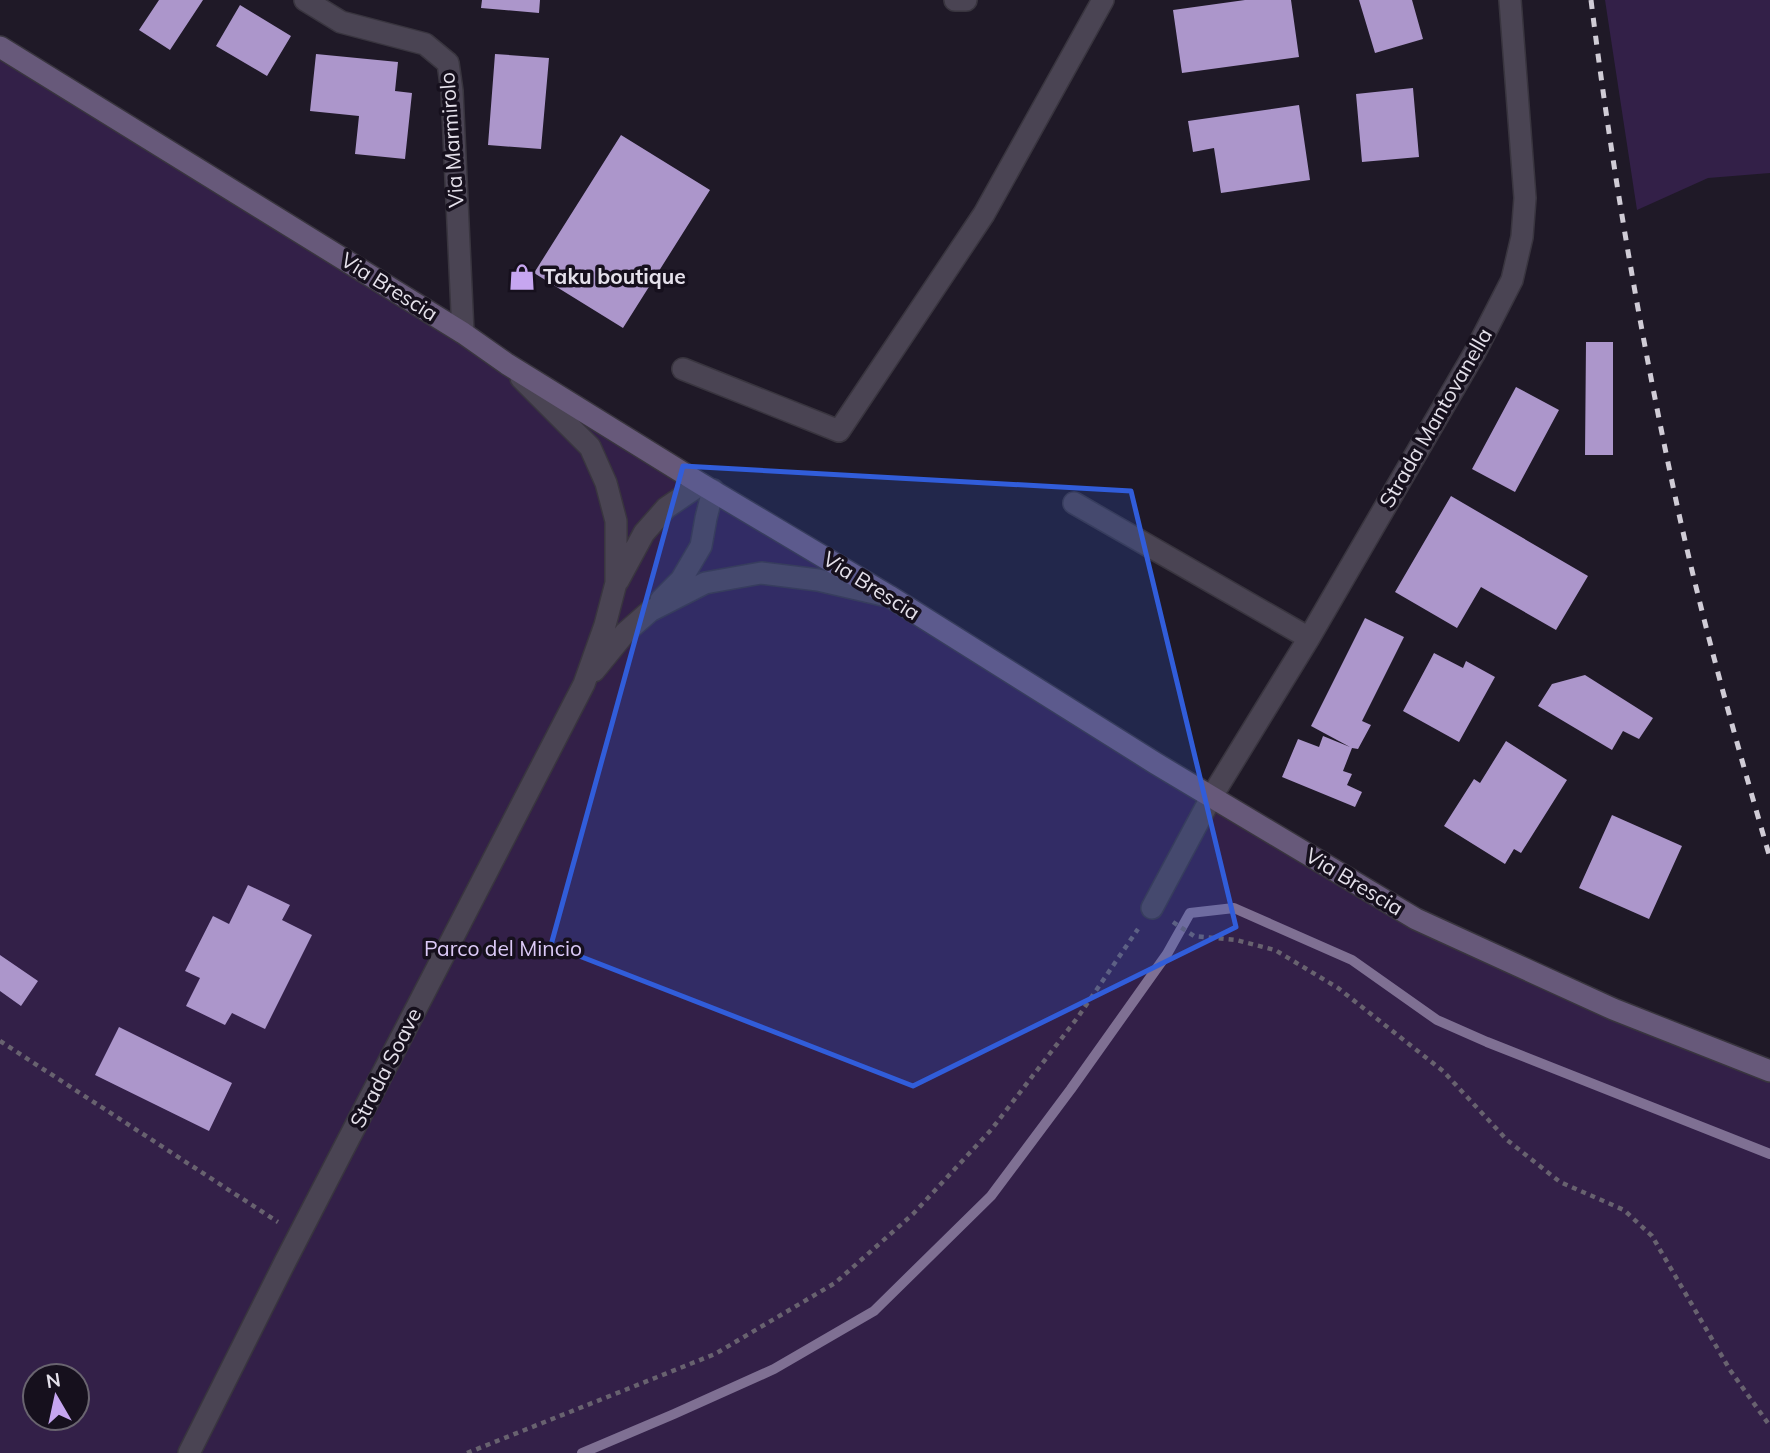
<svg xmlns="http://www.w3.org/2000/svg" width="1770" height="1453" font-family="Mulish,sans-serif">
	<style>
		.green { fill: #332048; fill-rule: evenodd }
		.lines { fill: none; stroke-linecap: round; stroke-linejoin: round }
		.stream { stroke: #7f7093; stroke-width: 10 }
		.building { fill: #ac96cb }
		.minor-casing { stroke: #39353f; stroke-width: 24 }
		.secondary-casing { stroke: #39353f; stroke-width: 24 }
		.path { stroke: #68626f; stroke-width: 4.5; stroke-dasharray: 5 5; stroke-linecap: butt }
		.minor { stroke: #4a4453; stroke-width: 21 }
		.secondary { stroke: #67597a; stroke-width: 21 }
		.rail { stroke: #d0ccd6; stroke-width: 5; stroke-dasharray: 9 9; stroke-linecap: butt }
		.marked { fill: #315dda; fill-opacity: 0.2; stroke: #315dda; stroke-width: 5; stroke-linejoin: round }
		.labels { text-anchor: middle; stroke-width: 7; stroke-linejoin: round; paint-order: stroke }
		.street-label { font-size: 21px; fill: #e5e1eb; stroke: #16101d }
		.poi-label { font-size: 21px; font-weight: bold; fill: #e5e1eb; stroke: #16101d; text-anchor: start }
		.park-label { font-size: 21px; fill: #dccaf7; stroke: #16101d }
	</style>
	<rect width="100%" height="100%" fill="#1f1927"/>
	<path class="green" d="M 1605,0 L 1770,0 L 1770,173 L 1708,178 L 1637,210 Z
		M 0,48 L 1339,873 L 1770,1069 L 1770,1453 L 0,1453 ZM 35,1376 L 77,1376 L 77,1418 L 35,1418 Z"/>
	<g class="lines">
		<path class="stream" d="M 582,1453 L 674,1414 L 774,1369 L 874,1311 L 991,1196 L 1071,1089 L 1167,954 L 1190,913 L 1234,908 L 1352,960 L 1437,1020 L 1487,1042 L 1770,1154"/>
	</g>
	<path class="building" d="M 159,0 L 203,0 L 170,50 L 139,30 Z
		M 482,0 L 540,0 L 539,13 L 481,8 Z
		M 1245,0 L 1291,0 L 1299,57 L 1182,73 L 1173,10 Z
		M 1359,0 L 1412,0 L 1423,39 L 1375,53 Z
		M 240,5 L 291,36 L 267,76 L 216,46 Z
		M 316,54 L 398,62 L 395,91 L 412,93 L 405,159 L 355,154 L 359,116 L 310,111 Z
		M 495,54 L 549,58 L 541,149 L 488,145 Z
		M 1413,88 L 1419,157 L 1362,162 L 1356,94 Z
		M 1299,105 L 1310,180 L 1221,193 L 1214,148 L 1193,152 L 1188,121 Z
		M 621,135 L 710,190 L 623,328 L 534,273 Z
		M 1586,342 L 1613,342 L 1613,455 L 1585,455 Z
		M 1516,387 L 1559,410 L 1515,492 L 1472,469 Z
		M 1451,496 L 1588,576 L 1556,630 L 1481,587 L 1457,628 L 1395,592 Z
		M 1365,618 L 1404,637 L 1362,721 L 1371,725 L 1358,749 L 1352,748 L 1343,771 L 1352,774 L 1347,785 L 1362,792 L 1355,807 L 1282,777 L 1298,739 L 1319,747 L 1323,736 L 1350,747 L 1311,726 Z
		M 1434,653 L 1463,668 L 1466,661 L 1495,677 L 1459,742 L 1403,711 Z
		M 1585,675 L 1653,718 L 1639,739 L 1623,731 L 1612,750 L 1538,706 L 1552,684 Z
		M 1506,741 L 1567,780 L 1521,853 L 1514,849 L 1505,864 L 1444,826 L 1474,779 L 1480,783 Z
		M 1612,815 L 1682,846 L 1649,919 L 1579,888 Z
		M 248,885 L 290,905 L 282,920 L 312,935 L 265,1029 L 232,1013 L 225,1025 L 186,1006 L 200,978 L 185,971 L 213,916 L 229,924 Z
		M 0,955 L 38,981 L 21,1006 L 0,991 Z
		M 119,1027 L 232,1083 L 209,1131 L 95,1075 Z"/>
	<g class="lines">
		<defs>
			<path id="minor" d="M 305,0 L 341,22 L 425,44 L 448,63 L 452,91 L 463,333
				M 955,0 L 966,0
				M 683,369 L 839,431 L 984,214 L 1103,0
				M 1074,503 L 1309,638
				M 618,581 L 644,533 L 666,508 L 701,484
				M 661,600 L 681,580 L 701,546 L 706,518 L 713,490
				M 594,671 L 625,633 L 650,611 L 705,583 L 761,573 L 818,580 L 883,595
				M 1152,908 L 1212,796 L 1309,638 L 1474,354 L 1512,280 L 1522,237 L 1525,198 L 1510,0
				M 189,1453 L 285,1262 L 584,684 L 605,625 L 616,583 L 616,521 L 606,483 L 590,447 L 521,378"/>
			<path id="secondary" d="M 0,47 L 463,333 L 507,364 L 701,484 L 889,596 L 1155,763 L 1416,919 L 1613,1009 L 1770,1071"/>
		</defs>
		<use href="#minor" class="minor-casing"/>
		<use href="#secondary" class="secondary-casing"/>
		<path class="path" d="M 1173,922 L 1194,936 L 1236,940 L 1275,950 L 1338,988 L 1443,1071 L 1507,1140 L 1560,1182 L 1624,1210 L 1652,1236 L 1730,1370 L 1770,1426
			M 0,1041 L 278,1222
			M 467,1453 L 715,1354 L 835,1283 L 913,1214 L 991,1130 L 1078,1017 L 1138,929"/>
		<use href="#minor" class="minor"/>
		<use href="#secondary" class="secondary"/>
		<path class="rail" d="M 1591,0 C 1612,170 1641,338 1677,505 C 1703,624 1736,741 1770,858"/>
	</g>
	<path class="marked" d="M 683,466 L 1131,491 L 1236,927 L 913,1086 L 551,945 Z"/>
	<defs>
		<symbol id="shop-bare" viewBox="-9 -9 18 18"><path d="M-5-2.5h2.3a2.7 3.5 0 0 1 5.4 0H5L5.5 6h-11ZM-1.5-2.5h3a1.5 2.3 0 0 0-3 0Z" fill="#c6a6f0" stroke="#16101d" stroke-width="2.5" paint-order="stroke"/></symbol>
	</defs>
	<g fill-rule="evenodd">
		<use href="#shop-bare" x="503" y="258" width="38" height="38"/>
	</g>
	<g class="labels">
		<g class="street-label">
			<text transform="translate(452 140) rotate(-94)" y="7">Via Marmirolo</text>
			<text transform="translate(389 287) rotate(32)" y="7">Via Brescia</text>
			<text transform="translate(1436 418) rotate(-60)" y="7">Strada Mantovanella</text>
			<text transform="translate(871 586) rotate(32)" y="7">Via Brescia</text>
			<text transform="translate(1354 882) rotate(31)" y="7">Via Brescia</text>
			<text transform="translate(386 1068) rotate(-63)" y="7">Strada Soave</text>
		</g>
		<g class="poi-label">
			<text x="543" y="284">Taku boutique</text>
		</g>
		<g class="park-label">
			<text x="503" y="956">Parco del Mincio</text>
		</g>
	</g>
	<g transform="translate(56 1397) rotate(351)"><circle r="33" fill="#16101d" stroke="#69646f" stroke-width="2"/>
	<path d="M0-5L12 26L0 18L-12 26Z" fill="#c6a6f0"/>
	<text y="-10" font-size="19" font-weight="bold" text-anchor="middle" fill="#e5e1eb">N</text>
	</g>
</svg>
